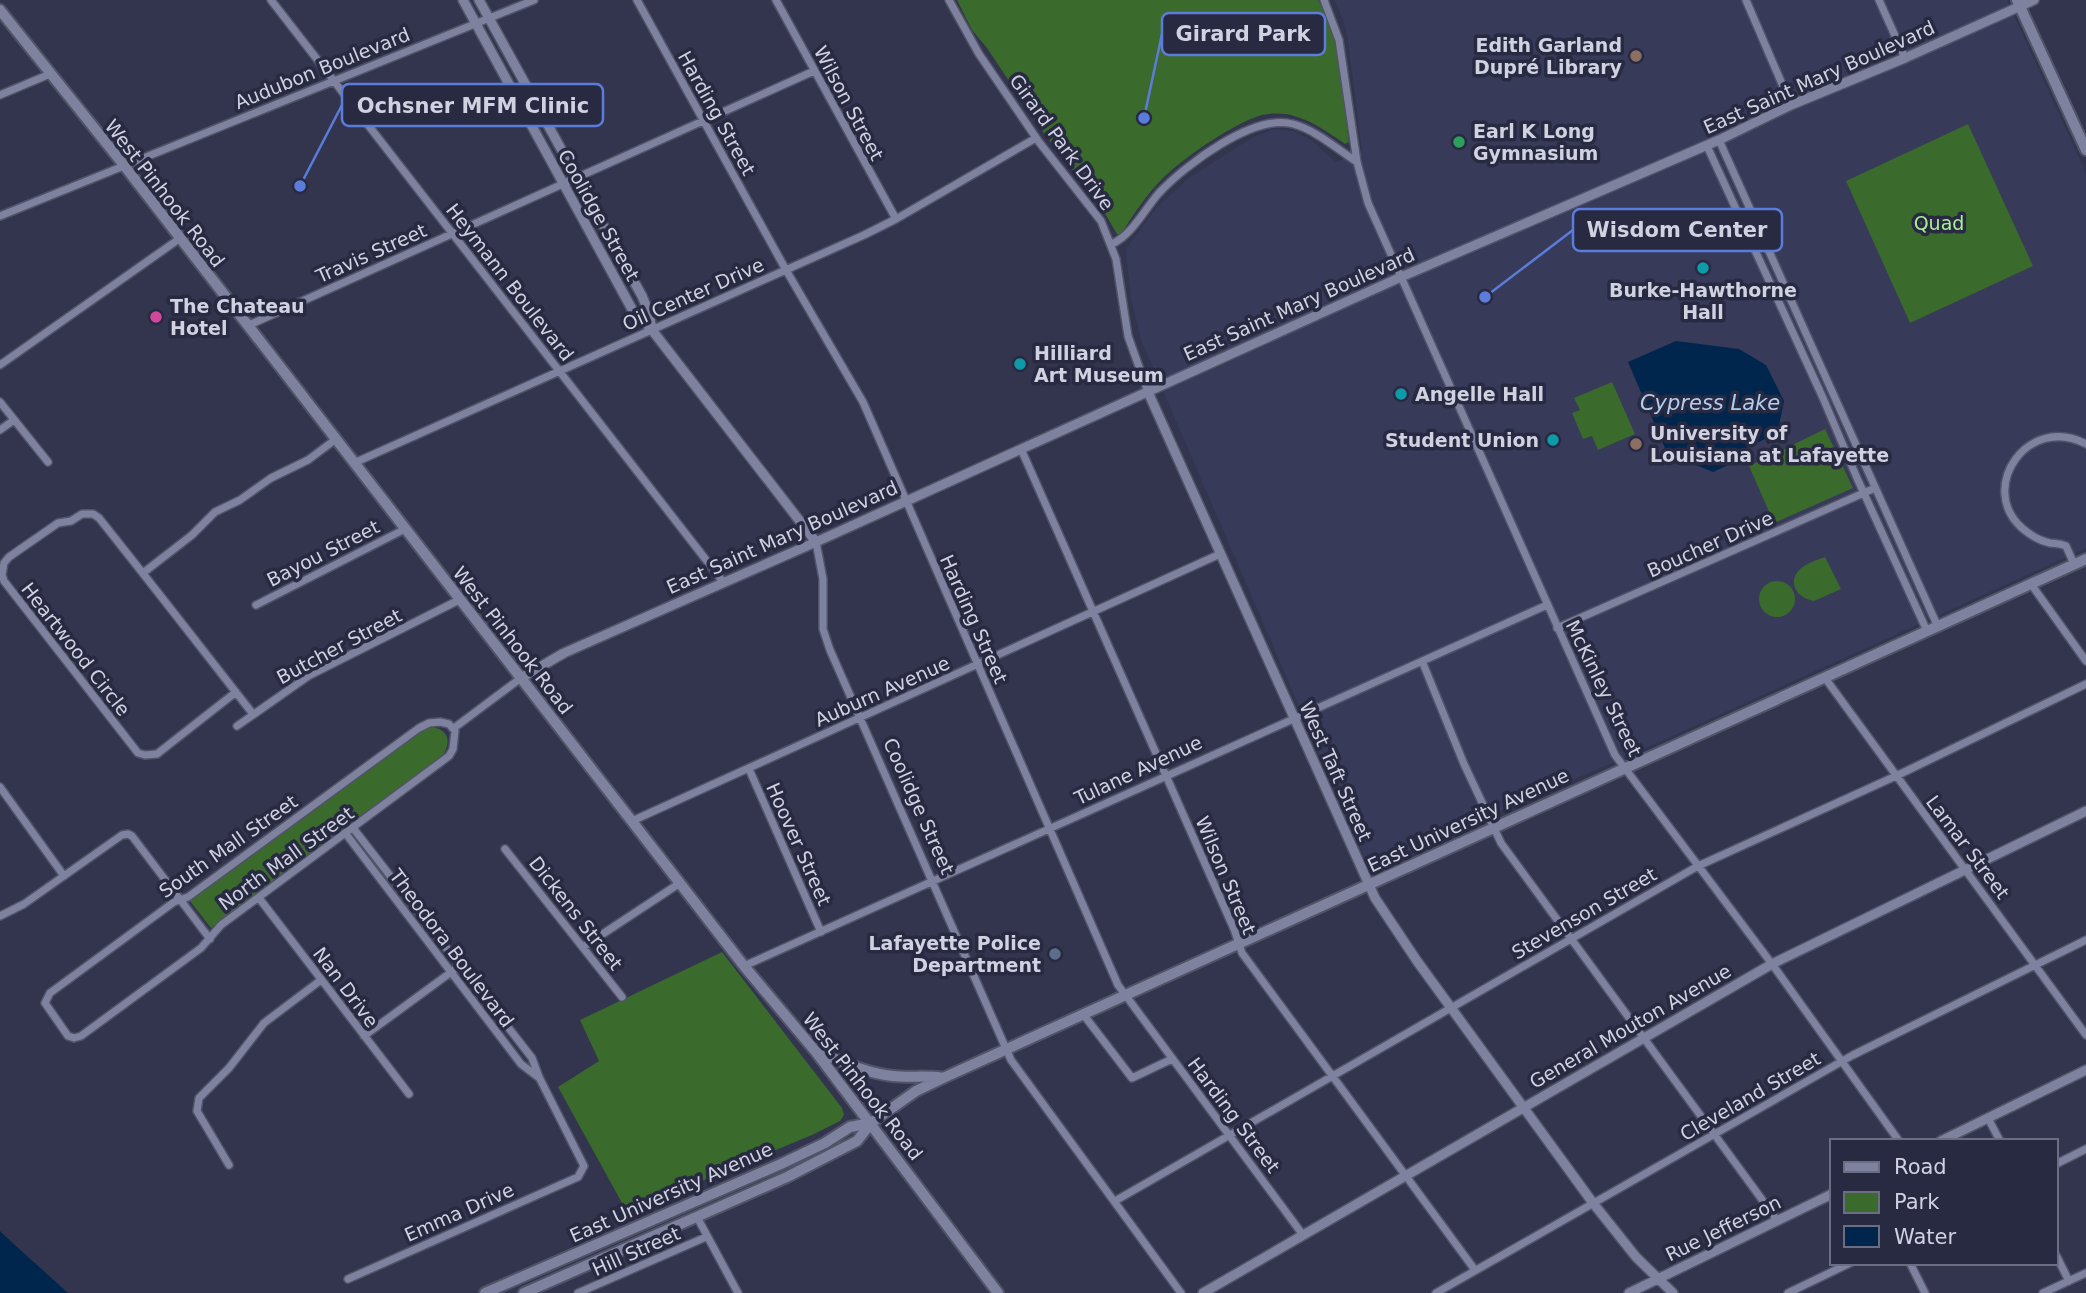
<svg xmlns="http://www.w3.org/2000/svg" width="2086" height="1293" font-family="'DejaVu Sans',sans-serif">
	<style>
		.built { fill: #373a59 }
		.green { fill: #3a6a2c }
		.water { fill: #00264e }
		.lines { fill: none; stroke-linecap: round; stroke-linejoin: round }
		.minor-casing { stroke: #515368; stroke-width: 10 }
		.tertiary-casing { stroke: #515368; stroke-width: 12 }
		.secondary-casing { stroke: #515368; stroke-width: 14 }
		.minor { stroke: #7e829f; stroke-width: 7 }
		.tertiary { stroke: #7e829f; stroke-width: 9 }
		.secondary { stroke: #7e829f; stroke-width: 10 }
		.education-dot { fill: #8d6e63; stroke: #282a42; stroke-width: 2.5 }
		.leisure-dot { fill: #2e9e5b; stroke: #282a42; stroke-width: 2.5 }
		.culture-dot { fill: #0f9aa8; stroke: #282a42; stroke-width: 2.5 }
		.hotel-dot { fill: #d1479c; stroke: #282a42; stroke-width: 2.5 }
		.service-dot { fill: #5c6f8a; stroke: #282a42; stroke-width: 2.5 }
		.labels { text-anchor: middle; stroke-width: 7; stroke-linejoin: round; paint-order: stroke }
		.poi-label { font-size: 19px; font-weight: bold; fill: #d0d2e2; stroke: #282a42; text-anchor: start }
		.street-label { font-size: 19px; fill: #d0d2e2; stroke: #282a42 }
		.park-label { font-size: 19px; fill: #aaef96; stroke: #282a42 }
		.water-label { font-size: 21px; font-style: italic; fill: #b2ceee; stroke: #282a42 }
		.leader { fill: none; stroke: #5c7cdc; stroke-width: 2.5 }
		.callout-dot { fill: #5c7cdc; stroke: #282a42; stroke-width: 2.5 }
		.callout { fill: #282a42; stroke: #5c7cdc; stroke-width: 2.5 }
		.callout-label { font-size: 21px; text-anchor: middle; font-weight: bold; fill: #d0d2e2 }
	</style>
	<rect width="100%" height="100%" fill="#32354d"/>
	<path class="built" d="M 1334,0 L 2007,0 L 2086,173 L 2086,548 L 1644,749 L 1369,868 L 1141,340 L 1131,299 L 1126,254 L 1127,247 L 1158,206 L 1189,178 L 1253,137 L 1274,129 L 1294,131 L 1310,139 L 1336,162 L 1362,151 L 1348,41 L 1343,19 Z"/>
	<path class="green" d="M 957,0 L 1318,0 C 1342,35 1343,100 1349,142 L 1345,144 C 1329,133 1313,121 1294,116 C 1284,113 1271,113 1262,115 C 1235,122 1182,159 1163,178 C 1146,195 1134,214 1121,234 L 1117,234 L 1100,205 L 1043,132 L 987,48 L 972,30 Z
		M 1968,124 L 2033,266 L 1910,323 L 1846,181 Z
		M 1612,382 L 1635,434 L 1598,450 L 1592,436 L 1583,439 L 1572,413 L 1580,410 L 1574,398 Z
		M 1825,429 L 1853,488 L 1774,523 L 1749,466 Z
		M 1825,557 L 1841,589 L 1814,601 C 1798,599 1786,583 1800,569 C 1807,563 1817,560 1825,557 Z
		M1759 599a18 18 0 1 1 36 0a18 18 0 1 1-36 0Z
		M 432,727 C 452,730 451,747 439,760 L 211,928 L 190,901 L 421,730 Z
		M 722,952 L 842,1108 L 844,1115 L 840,1121 L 812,1135 L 627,1212 L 558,1087 L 599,1061 L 580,1020 Z"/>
	<path class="water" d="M 1676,341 L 1739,349 L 1766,365 L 1784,401 L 1776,440 L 1768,444 L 1765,439 L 1742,450 L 1745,457 L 1713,472 L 1667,453 L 1628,362 Z
		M 0,1231 L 5,1236 L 68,1293 L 0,1293 Z"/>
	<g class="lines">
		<defs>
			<path id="minor" d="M 271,0 L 724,583
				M 637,0 L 786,270 L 863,402 L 1118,985 L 1303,1235
				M 776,0 L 896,219
				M 949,0 L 979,54 L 1039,142 L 1101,221 L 1116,259 L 1128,336 L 1148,392
				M 1324,0 L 1339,40 L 1357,162 L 1368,203 L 1615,755 L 1772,964 L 1899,1141
				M 1746,0 L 1791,105
				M 1879,0 L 1905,58
				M 0,95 L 50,74
				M 1719,140 L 1938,627
				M 1707,146 L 1823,398 L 1857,478 L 1927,631
				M 0,216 L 534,0
				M 1112,244 C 1132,235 1144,210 1159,193 C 1185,165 1254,113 1293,124 C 1316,130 1337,149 1357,162
				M 247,326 L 814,71
				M 0,365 L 179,239
				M 0,402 L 48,462
				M 0,430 L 14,420
				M 1021,449 L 1234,929 L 1242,953 L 1475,1270
				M 354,463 L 864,235 L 896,219 L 1036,138
				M 816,542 L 823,579 L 823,629 L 830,650 L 1011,1060 L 1181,1293
				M 2074,564 L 2066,546 C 2060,543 2057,544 2050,543 C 2040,541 2030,535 2022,528 C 1977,488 2028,413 2086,444
				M 143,573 L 192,535 L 215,512 L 240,500 L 271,478 L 308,460 L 336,439
				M 2031,584 L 2086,661
				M 256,605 L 405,529
				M 1557,628 L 1875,488
				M 1422,661 L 1464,764 L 1501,843 L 1777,1220
				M 1825,678 L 2086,1035
				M 236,692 L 157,754 L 145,755 L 138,753 L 4,581 L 2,575 L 4,563 L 9,557 L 58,523 L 71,521 L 82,514 L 93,514 L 99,518 C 151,583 202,649 253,714
				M 440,722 L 449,724 L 455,731 L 453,749 L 449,756 L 221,925 L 201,948 L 81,1036 L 74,1038 L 68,1036 L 45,1003 L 50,993 L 174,902 L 188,897 L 419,728 L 429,723 Z
				M 237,726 L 310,675 L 459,600
				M 454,728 L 521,678
				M 749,769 L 821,932
				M 0,787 L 64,876
				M 632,821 L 1220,554
				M 346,834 L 521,1064 L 538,1077
				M 505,849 L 622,997
				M 259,898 L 409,1094
				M 0,916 L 24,904 L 122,835 L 128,834 L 132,836 L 210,939
				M 583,947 L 680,883
				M 744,966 L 1547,605
				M 1083,1014 L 1132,1078 L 1172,1059
				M 364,1036 L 454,970
				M 1988,1118 L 2000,1141
				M 2056,1164 L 2086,1149
				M 229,1165 L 197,1111 L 199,1098 L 229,1068 L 264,1023 L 321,980
				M 1115,1201 L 1698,866 L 1896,776 L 2086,684
				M 697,1217 L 738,1293
				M 2056,1255 L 2069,1281
				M 1910,1263 L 1925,1293
				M 348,1279 L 578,1177 L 584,1166 L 539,1077 L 532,1058 L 353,828
				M 578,1293 L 706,1237
				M 1436,1293 L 1853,1055 L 2086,940
				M 1788,1293 L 1850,1263
				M 2043,1293 L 2086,1273"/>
			<path id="tertiary" d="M 463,0 L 633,311 L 652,330 L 816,542
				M 479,0 L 642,296 L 649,313 L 652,330
				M 1148,392 L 1375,898 L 1417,961 L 1593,1203 L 1636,1257 L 1673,1293
				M 521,678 L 564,653 L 816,542 L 1401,277 L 1719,140 L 1791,105 L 1905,58 L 2034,0
				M 1941,1141 L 2086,1070
				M 1203,1293 L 1772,964 L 2086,811
				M 1629,1293 L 1832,1194"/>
			<path id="secondary" d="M 2017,0 L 2086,150
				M 0,10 L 123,164 L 744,966 L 816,1052 L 998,1293
				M 818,1052 C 843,1062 866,1073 893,1076 C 910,1078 926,1075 943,1078
				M 485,1293 L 781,1164 L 825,1143 L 850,1127 L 871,1123
				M 524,1293 L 787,1177 L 857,1141 L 871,1123 L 916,1091 L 943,1078 L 2086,559"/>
		</defs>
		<use href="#minor" class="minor-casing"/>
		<use href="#tertiary" class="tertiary-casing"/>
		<use href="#secondary" class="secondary-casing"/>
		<use href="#minor" class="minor"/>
		<use href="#tertiary" class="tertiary"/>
		<use href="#secondary" class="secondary"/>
	</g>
	<g class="education-dot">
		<circle cx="1636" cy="56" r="7"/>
		<circle cx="1636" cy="444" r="7"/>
	</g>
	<circle class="leisure-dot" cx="1459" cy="142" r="7"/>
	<g class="culture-dot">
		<circle cx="1703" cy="268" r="7"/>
		<circle cx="1020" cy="364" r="7"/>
		<circle cx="1401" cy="394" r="7"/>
		<circle cx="1553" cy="440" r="7"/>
	</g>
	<circle class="hotel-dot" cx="156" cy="317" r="7"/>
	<circle class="service-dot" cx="1055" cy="954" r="7"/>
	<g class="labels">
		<g class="poi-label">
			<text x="1622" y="52" text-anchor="end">Edith Garland<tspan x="1622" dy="22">Dupré Library</tspan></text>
			<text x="1473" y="138">Earl K Long<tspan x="1473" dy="22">Gymnasium</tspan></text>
			<text x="1703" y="297" text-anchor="middle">Burke-Hawthorne<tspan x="1703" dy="22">Hall</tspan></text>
			<text x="170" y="313">The Chateau<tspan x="170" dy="22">Hotel</tspan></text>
			<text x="1034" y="360">Hilliard<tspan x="1034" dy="22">Art Museum</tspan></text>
			<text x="1415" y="401">Angelle Hall</text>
			<text x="1650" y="440">University of<tspan x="1650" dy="22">Louisiana at Lafayette</tspan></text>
			<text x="1539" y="447" text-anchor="end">Student Union</text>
			<text x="1041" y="950" text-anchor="end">Lafayette Police<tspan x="1041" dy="22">Department</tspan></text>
		</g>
		<g class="street-label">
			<text transform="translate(322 68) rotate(-22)" y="7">Audubon Boulevard</text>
			<text transform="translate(1819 77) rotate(-24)" y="7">East Saint Mary Boulevard</text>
			<text transform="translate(849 103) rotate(62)" y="7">Wilson Street</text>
			<text transform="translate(717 113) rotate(61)" y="7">Harding Street</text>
			<text transform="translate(1062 142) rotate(54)" y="7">Girard Park Drive</text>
			<text transform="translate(165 193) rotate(52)" y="7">West Pinhook Road</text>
			<text transform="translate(599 215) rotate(61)" y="7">Coolidge Street</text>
			<text transform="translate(371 253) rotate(-24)" y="7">Travis Street</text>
			<text transform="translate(510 282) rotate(52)" y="7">Heymann Boulevard</text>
			<text transform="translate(693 294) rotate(-24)" y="7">Oil Center Drive</text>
			<text transform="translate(1299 304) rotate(-24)" y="7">East Saint Mary Boulevard</text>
			<text transform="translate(782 537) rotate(-24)" y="7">East Saint Mary Boulevard</text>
			<text transform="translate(1710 544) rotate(-24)" y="7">Boucher Drive</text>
			<text transform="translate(323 553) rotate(-27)" y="7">Bayou Street</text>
			<text transform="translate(974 619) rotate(66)" y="7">Harding Street</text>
			<text transform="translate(513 640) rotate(52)" y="7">West Pinhook Road</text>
			<text transform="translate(339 646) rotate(-28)" y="7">Butcher Street</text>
			<text transform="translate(76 649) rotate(52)" y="7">Heartwood Circle</text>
			<text transform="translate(1604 688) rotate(64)" y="7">McKinley Street</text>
			<text transform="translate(882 691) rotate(-24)" y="7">Auburn Avenue</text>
			<text transform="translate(1138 770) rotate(-25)" y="7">Tulane Avenue</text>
			<text transform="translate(1336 771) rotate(66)" y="7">West Taft Street</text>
			<text transform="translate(919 806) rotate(66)" y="7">Coolidge Street</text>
			<text transform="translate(1468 820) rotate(-25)" y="7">East University Avenue</text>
			<text transform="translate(799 844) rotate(66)" y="7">Hoover Street</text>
			<text transform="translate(228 846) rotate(-35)" y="7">South Mall Street</text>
			<text transform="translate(1968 847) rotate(53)" y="7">Lamar Street</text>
			<text transform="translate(286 858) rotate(-36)" y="7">North Mall Street</text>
			<text transform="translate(1226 875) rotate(67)" y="7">Wilson Street</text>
			<text transform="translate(576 913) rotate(52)" y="7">Dickens Street</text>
			<text transform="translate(1584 913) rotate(-30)" y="7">Stevenson Street</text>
			<text transform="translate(452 948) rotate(53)" y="7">Theodora Boulevard</text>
			<text transform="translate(346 987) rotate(53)" y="7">Nan Drive</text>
			<text transform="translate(1630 1026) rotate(-30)" y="7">General Mouton Avenue</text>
			<text transform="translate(863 1086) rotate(52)" y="7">West Pinhook Road</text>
			<text transform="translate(1750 1096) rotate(-30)" y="7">Cleveland Street</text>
			<text transform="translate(1234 1115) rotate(53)" y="7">Harding Street</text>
			<text transform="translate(671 1192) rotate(-24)" y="7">East University Avenue</text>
			<text transform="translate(459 1212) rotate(-24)" y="7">Emma Drive</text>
			<text transform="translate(1723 1228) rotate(-26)" y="7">Rue Jefferson</text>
			<text transform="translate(636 1251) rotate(-24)" y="7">Hill Street</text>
		</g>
		<g class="park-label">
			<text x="1939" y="230">Quad</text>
		</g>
		<g class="water-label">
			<text x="1710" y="410">Cypress Lake</text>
		</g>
	</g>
	<path class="leader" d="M1144 118L1162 34M300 186L342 105M1485 297L1573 230"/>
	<g class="callout-dot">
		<circle cx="1144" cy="118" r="7"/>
		<circle cx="300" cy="186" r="7"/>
		<circle cx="1485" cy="297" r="7"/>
	</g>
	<g class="callout">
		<rect x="1162" y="13" width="163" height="42" rx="7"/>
		<rect x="342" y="84" width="261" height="42" rx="7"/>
		<rect x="1573" y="209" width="209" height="42" rx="7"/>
	</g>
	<g class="callout-label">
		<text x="1243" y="41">Girard Park</text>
		<text x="473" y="113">Ochsner MFM Clinic</text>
		<text x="1677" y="237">Wisdom Center</text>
	</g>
	<rect x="1830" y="1139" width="228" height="126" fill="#282a42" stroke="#6b6d82" stroke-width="2"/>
	<rect x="1844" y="1162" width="35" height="10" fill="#7e829f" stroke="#6b6d82" stroke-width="2"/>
	<text x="1894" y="1174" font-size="21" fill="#d0d2e2">Road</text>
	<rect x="1844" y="1192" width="35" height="21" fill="#3a6a2c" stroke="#6b6d82" stroke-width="2"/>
	<text x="1894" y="1209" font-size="21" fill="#d0d2e2">Park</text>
	<rect x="1844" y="1226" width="35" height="21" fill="#00264e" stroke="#6b6d82" stroke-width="2"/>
	<text x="1894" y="1244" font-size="21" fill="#d0d2e2">Water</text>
</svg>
